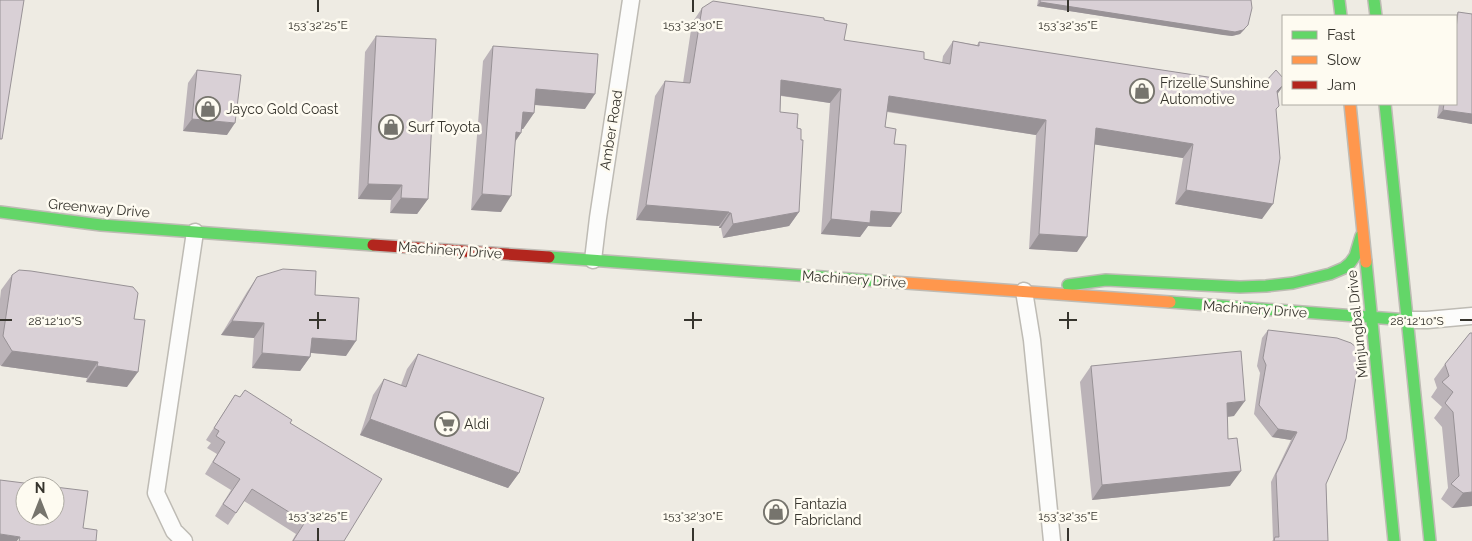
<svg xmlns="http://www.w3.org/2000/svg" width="1472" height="541" font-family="Raleway,sans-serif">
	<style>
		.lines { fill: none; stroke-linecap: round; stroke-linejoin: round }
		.street-casing { stroke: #bebbb4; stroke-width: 19 }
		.fast-casing { stroke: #bebbb4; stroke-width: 14 }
		.slow-casing { stroke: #bebbb4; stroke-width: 14 }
		.jam-casing { stroke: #bebbb4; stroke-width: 14 }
		.street { stroke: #fcfcfb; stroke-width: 16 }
		.fast { stroke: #63d668; stroke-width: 11 }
		.slow { stroke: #ff974d; stroke-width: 11 }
		.jam { stroke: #b3261e; stroke-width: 11 }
		.wall { fill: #bbb3b8 }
		.shaded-wall { fill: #989296 }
		.building { fill: #d9d0d6; stroke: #989296 }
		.ticks { fill: none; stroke: #36342d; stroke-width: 2 }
		.labels { text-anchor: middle; stroke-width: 5; stroke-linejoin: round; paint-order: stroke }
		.poi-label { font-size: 14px; fill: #36342d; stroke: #fefbf1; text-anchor: start }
		.street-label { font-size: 14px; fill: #36342d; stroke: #fefbf1 }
		.ticks-label { font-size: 12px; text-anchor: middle; fill: #36342d; stroke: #fefbf1; stroke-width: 5; stroke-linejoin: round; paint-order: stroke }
	</style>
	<rect width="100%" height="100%" fill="#eeebe3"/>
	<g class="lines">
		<defs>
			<path id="street" d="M 593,260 L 598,218 L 631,0
				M 1024,291 L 1032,340 L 1052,541
				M 1408,320 L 1427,320 L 1472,316
				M 184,541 L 174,531 L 156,493 L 195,232"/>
			<path id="fast" d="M 1339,0 L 1341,16
				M 1374,0 L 1376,16
				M 1385,104 L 1430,541
				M 0,212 L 101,225 L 373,245
				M 549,257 L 892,282
				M 1366,262 L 1394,541
				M 1068,285 L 1106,280 L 1240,287 L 1266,286 L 1293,283 L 1330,274 L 1344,268 L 1350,263 L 1355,256 L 1361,236
				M 1170,302 L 1408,320"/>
			<path id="slow" d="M 1350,104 L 1366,262
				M 892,282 L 1170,302"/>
			<path id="jam" d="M 373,245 L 549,257"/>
		</defs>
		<use href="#street" class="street-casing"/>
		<use href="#fast" class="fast-casing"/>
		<use href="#slow" class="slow-casing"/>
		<use href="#jam" class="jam-casing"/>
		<use href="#street" class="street"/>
		<use href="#fast" class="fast"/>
		<use href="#slow" class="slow"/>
		<use href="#jam" class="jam"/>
	</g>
	<path class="wall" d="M 1038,0 L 1251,0 L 1245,29 L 1240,34 L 1232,36 L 1037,6 Z
		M 702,8 L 824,20 L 844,40 L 924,59 L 942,63 L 943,56 L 953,41 L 977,45 L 979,42 L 1247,83 L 1266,81 L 1283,78 L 1283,86 L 1277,94 L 1276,110 L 1262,219 L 1175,204 L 1183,158 L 1094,144 L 1077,252 L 1029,249 L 1036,135 L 887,112 L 885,127 L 891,227 L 868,226 L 860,237 L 821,234 L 830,103 L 781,96 L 780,112 L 797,128 L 799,212 L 789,226 L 723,238 L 721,228 L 719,228 L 719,226 L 636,220 L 655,96 L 665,81 L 683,83 L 692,23 Z
		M 1458,12 L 1472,14 L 1472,124 L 1437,118 L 1439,104 L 1456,104 L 1456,16 Z
		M 376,36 L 428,199 L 417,214 L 390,213 L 391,200 L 358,199 L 365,52 Z
		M 493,46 L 585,109 L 534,105 L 534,113 L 523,129 L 522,129 L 515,141 L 501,212 L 471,210 L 483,61 Z
		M 197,70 L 227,135 L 183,131 L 188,83 Z
		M 12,275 L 134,319 L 127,387 L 86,382 L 87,378 L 1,366 L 0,365 L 0,299 L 1,290 Z
		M 257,277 L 315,295 L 346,356 L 311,353 L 310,357 L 300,371 L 252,368 L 254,338 L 221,335 L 247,292 Z
		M 1268,330 L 1326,484 L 1328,541 L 1272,541 L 1273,540 L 1271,482 L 1291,440 L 1272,437 L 1254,414 L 1260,373 L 1257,366 L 1262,338 Z
		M 1470,333 L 1472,506 L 1452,508 L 1441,499 L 1448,488 L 1442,427 L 1434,418 L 1442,407 L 1431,397 L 1437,388 L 1434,379 L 1445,364 Z
		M 418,354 L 519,473 L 508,488 L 360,435 L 373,395 L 384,379 L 401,385 L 407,369 Z
		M 1091,366 L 1234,416 L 1227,417 L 1230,486 L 1092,500 L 1080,382 Z
		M 235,395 L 290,423 L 344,541 L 292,541 L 296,534 L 244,501 L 228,525 L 215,516 L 231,490 L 205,474 L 217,454 L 207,448 L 211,443 L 206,440 Z"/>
	<path class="shaded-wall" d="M 1040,2 L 1248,25 L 1240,34 L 1232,36 L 1223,35 L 1037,6 Z
		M 781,80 L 841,89 L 830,103 L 771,94 Z
		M 1283,85 L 1283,86 L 1276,96 L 1277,91 Z
		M 536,89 L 595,94 L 585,109 L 525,104 Z
		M 889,96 L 1046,120 L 1036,135 L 879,110 Z
		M 1443,110 L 1472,114 L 1472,124 L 1437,118 Z
		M 523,112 L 534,113 L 523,129 L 512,128 Z
		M 192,119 L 235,123 L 227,135 L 183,131 Z
		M 1096,128 L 1193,144 L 1183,158 L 1085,143 Z
		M 516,132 L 521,133 L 511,148 Z
		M 368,184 L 402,185 L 391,200 L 358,199 Z
		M 1186,190 L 1273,204 L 1262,219 L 1175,204 Z
		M 482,194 L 511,196 L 501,212 L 471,210 Z
		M 401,198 L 428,199 L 417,214 L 390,213 Z
		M 646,205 L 729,212 L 719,226 L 636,220 Z
		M 871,211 L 901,213 L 891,227 L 868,226 L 860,237 L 821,234 L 831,219 Z
		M 799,212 L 789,226 L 723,238 L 733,224 Z
		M 729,213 L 731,213 L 721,228 L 719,228 Z
		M 1039,234 L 1087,237 L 1077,252 L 1029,249 Z
		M 232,321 L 264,323 L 254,338 L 221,335 Z
		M 312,338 L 356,341 L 346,356 L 302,352 Z
		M 12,351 L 98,362 L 87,378 L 1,366 Z
		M 262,353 L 310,357 L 300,371 L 252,368 Z
		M 97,366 L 138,372 L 127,387 L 86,382 Z
		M 1245,401 L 1234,416 L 1216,418 L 1227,403 Z
		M 370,419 L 519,473 L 508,488 L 360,435 Z
		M 1278,429 L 1297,432 L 1291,440 L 1272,437 Z
		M 1241,471 L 1230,486 L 1092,500 L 1102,485 Z
		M 1472,492 L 1472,506 L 1452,508 L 1463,493 Z
		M 0,534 L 20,537 L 17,541 L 0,541 Z"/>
	<path class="building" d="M 0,0 L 24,0 L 2,139 L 0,139 Z
		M 1040,0 L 1251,0 L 1252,8 L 1248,25 L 1243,30 L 1235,32 L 1040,2 Z
		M 713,1 L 824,18 L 824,20 L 847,24 L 844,40 L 924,52 L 924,59 L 950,64 L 953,41 L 979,46 L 979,42 L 1247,83 L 1257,80 L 1266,81 L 1276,70 L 1283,78 L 1283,85 L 1277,91 L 1279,106 L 1276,109 L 1280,158 L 1273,204 L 1186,190 L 1193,144 L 1096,128 L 1087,237 L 1039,234 L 1046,120 L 889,96 L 885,127 L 896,129 L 894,144 L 906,145 L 901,213 L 871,211 L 870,223 L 831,219 L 841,89 L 781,80 L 780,112 L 798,114 L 797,128 L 801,129 L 801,140 L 803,140 L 799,212 L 733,224 L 731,213 L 729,213 L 729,212 L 646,205 L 665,81 L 690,83 L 702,8 Z
		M 1458,12 L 1472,14 L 1472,114 L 1443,110 L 1444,104 L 1456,104 L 1456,29 Z
		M 376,36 L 436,39 L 428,199 L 401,198 L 402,185 L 368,184 Z
		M 493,46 L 598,54 L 595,94 L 536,89 L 534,113 L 523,112 L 521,133 L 516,132 L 511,196 L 482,194 Z
		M 197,70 L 241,75 L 235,123 L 192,119 Z
		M 283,269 L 316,271 L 315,295 L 359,298 L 356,341 L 312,338 L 310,357 L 262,353 L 264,323 L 232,321 L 257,277 Z
		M 19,270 L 31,271 L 133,287 L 138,293 L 134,319 L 145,320 L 138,372 L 97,366 L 98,362 L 12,351 L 3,336 L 12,275 Z
		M 1268,330 L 1337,338 L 1351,343 L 1357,348 L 1358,355 L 1358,364 L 1346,439 L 1326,484 L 1328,541 L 1274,541 L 1275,537 L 1279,537 L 1276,474 L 1297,432 L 1278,429 L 1259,405 L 1266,365 L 1263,358 Z
		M 1470,333 L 1472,333 L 1472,492 L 1463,493 L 1451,484 L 1459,476 L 1453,412 L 1445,403 L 1453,392 L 1442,382 L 1449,376 L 1445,364 Z
		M 1241,351 L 1245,401 L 1227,403 L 1228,439 L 1237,438 L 1241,471 L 1102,485 L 1091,366 Z
		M 418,354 L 544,398 L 519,473 L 370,419 L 384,379 L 406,387 Z
		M 245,390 L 292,420 L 290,423 L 382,479 L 344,541 L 293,541 L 305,522 L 252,489 L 236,513 L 223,504 L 240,479 L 213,462 L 225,442 L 216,436 L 219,431 L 214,428 L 235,395 L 240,397 Z
		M 0,480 L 48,486 L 25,486 L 25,516 L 55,516 L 55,487 L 88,491 L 83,528 L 97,530 L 96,541 L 19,541 L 20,537 L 0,534 Z"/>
	<path class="ticks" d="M 318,0 L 318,12M 693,0 L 693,12M 1068,0 L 1068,12M 318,312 L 318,329M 693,312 L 693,329M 1068,312 L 1068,329M 0,320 L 12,320M 309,320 L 326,320M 684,320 L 702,320M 1059,320 L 1077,320M 1460,320 L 1472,320M 318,528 L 318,541M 693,528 L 693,541M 1068,528 L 1068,541"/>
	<defs>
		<symbol id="shop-ring" viewBox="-11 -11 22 22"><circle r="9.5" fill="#fefbf1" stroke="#76746d" stroke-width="1.5"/><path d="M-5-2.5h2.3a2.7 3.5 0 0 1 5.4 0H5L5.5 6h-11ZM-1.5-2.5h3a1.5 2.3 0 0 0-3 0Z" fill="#76746d"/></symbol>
		<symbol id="supermarket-ring" viewBox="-11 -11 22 22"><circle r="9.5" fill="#fefbf1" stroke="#76746d" stroke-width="1.5"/><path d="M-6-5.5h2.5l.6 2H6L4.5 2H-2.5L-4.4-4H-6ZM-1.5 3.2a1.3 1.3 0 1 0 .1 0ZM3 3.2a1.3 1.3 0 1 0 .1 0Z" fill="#76746d"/></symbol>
	</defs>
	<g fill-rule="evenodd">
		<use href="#shop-ring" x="1128" y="77" width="28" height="28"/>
		<use href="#shop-ring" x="194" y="95" width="28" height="28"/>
		<use href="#shop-ring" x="377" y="113" width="28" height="28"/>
		<use href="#supermarket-ring" x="433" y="410" width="28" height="28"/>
		<use href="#shop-ring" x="762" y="498" width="28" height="28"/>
	</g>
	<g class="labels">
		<g class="poi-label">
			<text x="1160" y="88">Frizelle Sunshine<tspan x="1160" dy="16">Automotive</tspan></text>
			<text x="226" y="114">Jayco Gold Coast</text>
			<text x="408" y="132">Surf Toyota</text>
			<text x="464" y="429">Aldi</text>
			<text x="794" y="509">Fantazia<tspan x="794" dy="16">Fabricland</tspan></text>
		</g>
		<g class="street-label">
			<text transform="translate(611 130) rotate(-81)" y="5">Amber Road</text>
			<text transform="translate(99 208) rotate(5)" y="5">Greenway Drive</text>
			<text transform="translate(450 250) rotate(4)" y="5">Machinery Drive</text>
			<text transform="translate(854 279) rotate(4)" y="5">Machinery Drive</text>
			<text transform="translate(1255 309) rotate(4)" y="5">Machinery Drive</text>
			<text transform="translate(1357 324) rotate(-96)" y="5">Minjungbal Drive</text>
		</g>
	</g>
	<g class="ticks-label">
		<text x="318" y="29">153°32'25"E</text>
		<text x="693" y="29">153°32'30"E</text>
		<text x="1068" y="29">153°32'35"E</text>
		<text x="55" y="325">28°12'10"S</text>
		<text x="1417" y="325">28°12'10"S</text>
		<text x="318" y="520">153°32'25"E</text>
		<text x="693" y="520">153°32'30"E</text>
		<text x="1068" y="520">153°32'35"E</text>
	</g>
	<rect x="1282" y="15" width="175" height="90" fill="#fefbf1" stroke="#aeaba3"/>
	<rect x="1292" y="31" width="25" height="8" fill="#63d668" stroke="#aeaba3"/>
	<text x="1327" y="40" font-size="15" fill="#36342d">Fast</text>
	<rect x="1292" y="56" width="25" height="8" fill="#ff974d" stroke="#aeaba3"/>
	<text x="1327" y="65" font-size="15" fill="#36342d">Slow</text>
	<rect x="1292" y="81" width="25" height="8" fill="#b3261e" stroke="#aeaba3"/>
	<text x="1327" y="90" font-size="15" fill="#36342d">Jam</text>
	<g transform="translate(40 501)"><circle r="24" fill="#fefbf1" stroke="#aeaba3"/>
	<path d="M0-4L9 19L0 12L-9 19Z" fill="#76746d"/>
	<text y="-8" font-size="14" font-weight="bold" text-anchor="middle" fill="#36342d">N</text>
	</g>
</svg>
